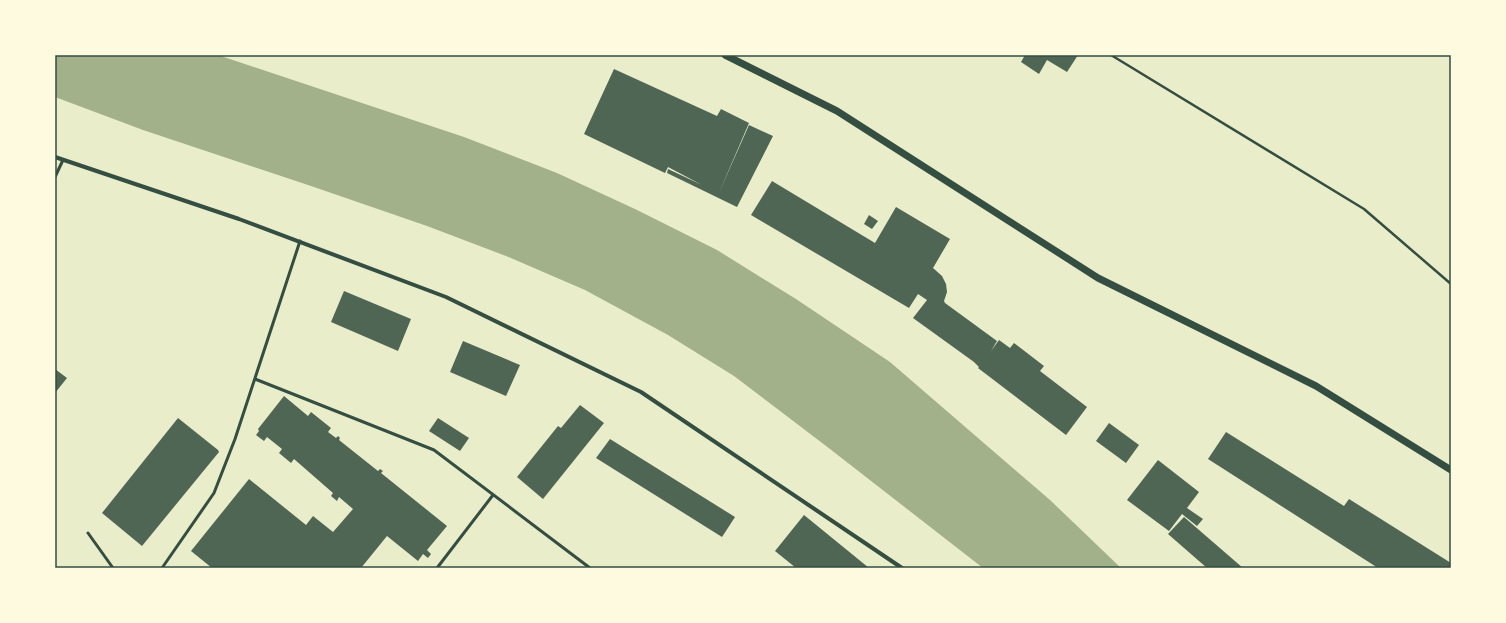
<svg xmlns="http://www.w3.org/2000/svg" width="1506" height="623" font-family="'IBM Plex Sans',sans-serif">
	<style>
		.water { fill: #a3b18a }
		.building { fill: #4f6655 }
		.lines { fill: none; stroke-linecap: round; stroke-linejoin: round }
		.path { stroke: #344e41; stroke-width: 2.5 }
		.service { stroke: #344e41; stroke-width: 3 }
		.minor { stroke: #344e41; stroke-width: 4 }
		.tertiary { stroke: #344e41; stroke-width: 7 }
		.neatline { fill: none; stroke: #344e41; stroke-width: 1.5 }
	</style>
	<rect width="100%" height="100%" fill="#e9edc9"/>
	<path class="water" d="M 55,55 L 218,55 L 464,137 L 557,173 L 635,209 L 717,250 L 796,299 L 890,362 L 1050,500 L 1121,568 L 983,568 L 830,449 L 734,376 L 668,335 L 585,290 L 506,256 L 427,226 L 311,186 L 143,130 L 55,97 Z"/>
	<path class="building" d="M 1025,55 L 1078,55 L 1067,72 L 1047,60 L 1039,74 L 1021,62 Z
		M 614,69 L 717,116 L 721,109 L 749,123 L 718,195 L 749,125 L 773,136 L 737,207 L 667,173 L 668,169 L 702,185 L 668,167 L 665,173 L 584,134 Z
		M 772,181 L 875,243 L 896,207 L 950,239 L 933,268 L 942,276 L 946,284 L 947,292 L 944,301 L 945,303 L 997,341 L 991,351 L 999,340 L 1010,348 L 1014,343 L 1044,366 L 1040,371 L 1087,407 L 1066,435 L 978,368 L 979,367 L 974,362 L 913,318 L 927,300 L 918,294 L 909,308 L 751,215 Z
		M 869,215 L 878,221 L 872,229 L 864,224 Z
		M 344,291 L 411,319 L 398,351 L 331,322 Z
		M 463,341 L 520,365 L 506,396 L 450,372 Z
		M 55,369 L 67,378 L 55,393 Z
		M 284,396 L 308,416 L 311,412 L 331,428 L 328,432 L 336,438 L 338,436 L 340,438 L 339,440 L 378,471 L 380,469 L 383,471 L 381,473 L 447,526 L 427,550 L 431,554 L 428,558 L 423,554 L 418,561 L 387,536 L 361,568 L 212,568 L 191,551 L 249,479 L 306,525 L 313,516 L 333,532 L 353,509 L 339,497 L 337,501 L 331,496 L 333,493 L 294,459 L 291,463 L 279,453 L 282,449 L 267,437 L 264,441 L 256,435 L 259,431 L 258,429 Z
		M 580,405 L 604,423 L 543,499 L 517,477 L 558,426 L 561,428 Z
		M 178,418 L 218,450 L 219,452 L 142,546 L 102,513 Z
		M 438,418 L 469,438 L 460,451 L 429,431 Z
		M 1109,423 L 1139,445 L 1126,463 L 1096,441 Z
		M 1226,432 L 1344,506 L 1349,499 L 1451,563 L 1451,568 L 1378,568 L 1208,459 Z
		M 610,439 L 735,517 L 722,537 L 596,458 Z
		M 1158,460 L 1199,492 L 1187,508 L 1203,519 L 1197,526 L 1182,514 L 1169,531 L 1127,500 Z
		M 804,515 L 869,568 L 796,568 L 775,551 Z
		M 1184,517 L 1243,568 L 1207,568 L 1168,534 Z"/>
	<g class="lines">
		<path class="path" d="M 1111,55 L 1364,209 L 1451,284"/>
		<path class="service" d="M 55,177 L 63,160
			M 255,379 L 434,450 L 590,568
			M 88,533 L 113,568
			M 162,568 L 214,493 L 235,439 L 300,241
			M 437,568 L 493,495"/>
		<path class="minor" d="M 55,157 L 239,219 L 446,297 L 641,392 L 902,568"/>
		<path class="tertiary" d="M 725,55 L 837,111 L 1098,278 L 1316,386 L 1451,470"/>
	</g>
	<rect width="1506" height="623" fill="none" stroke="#fefae0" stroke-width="112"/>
	<rect x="56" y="56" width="1394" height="511" class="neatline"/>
</svg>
